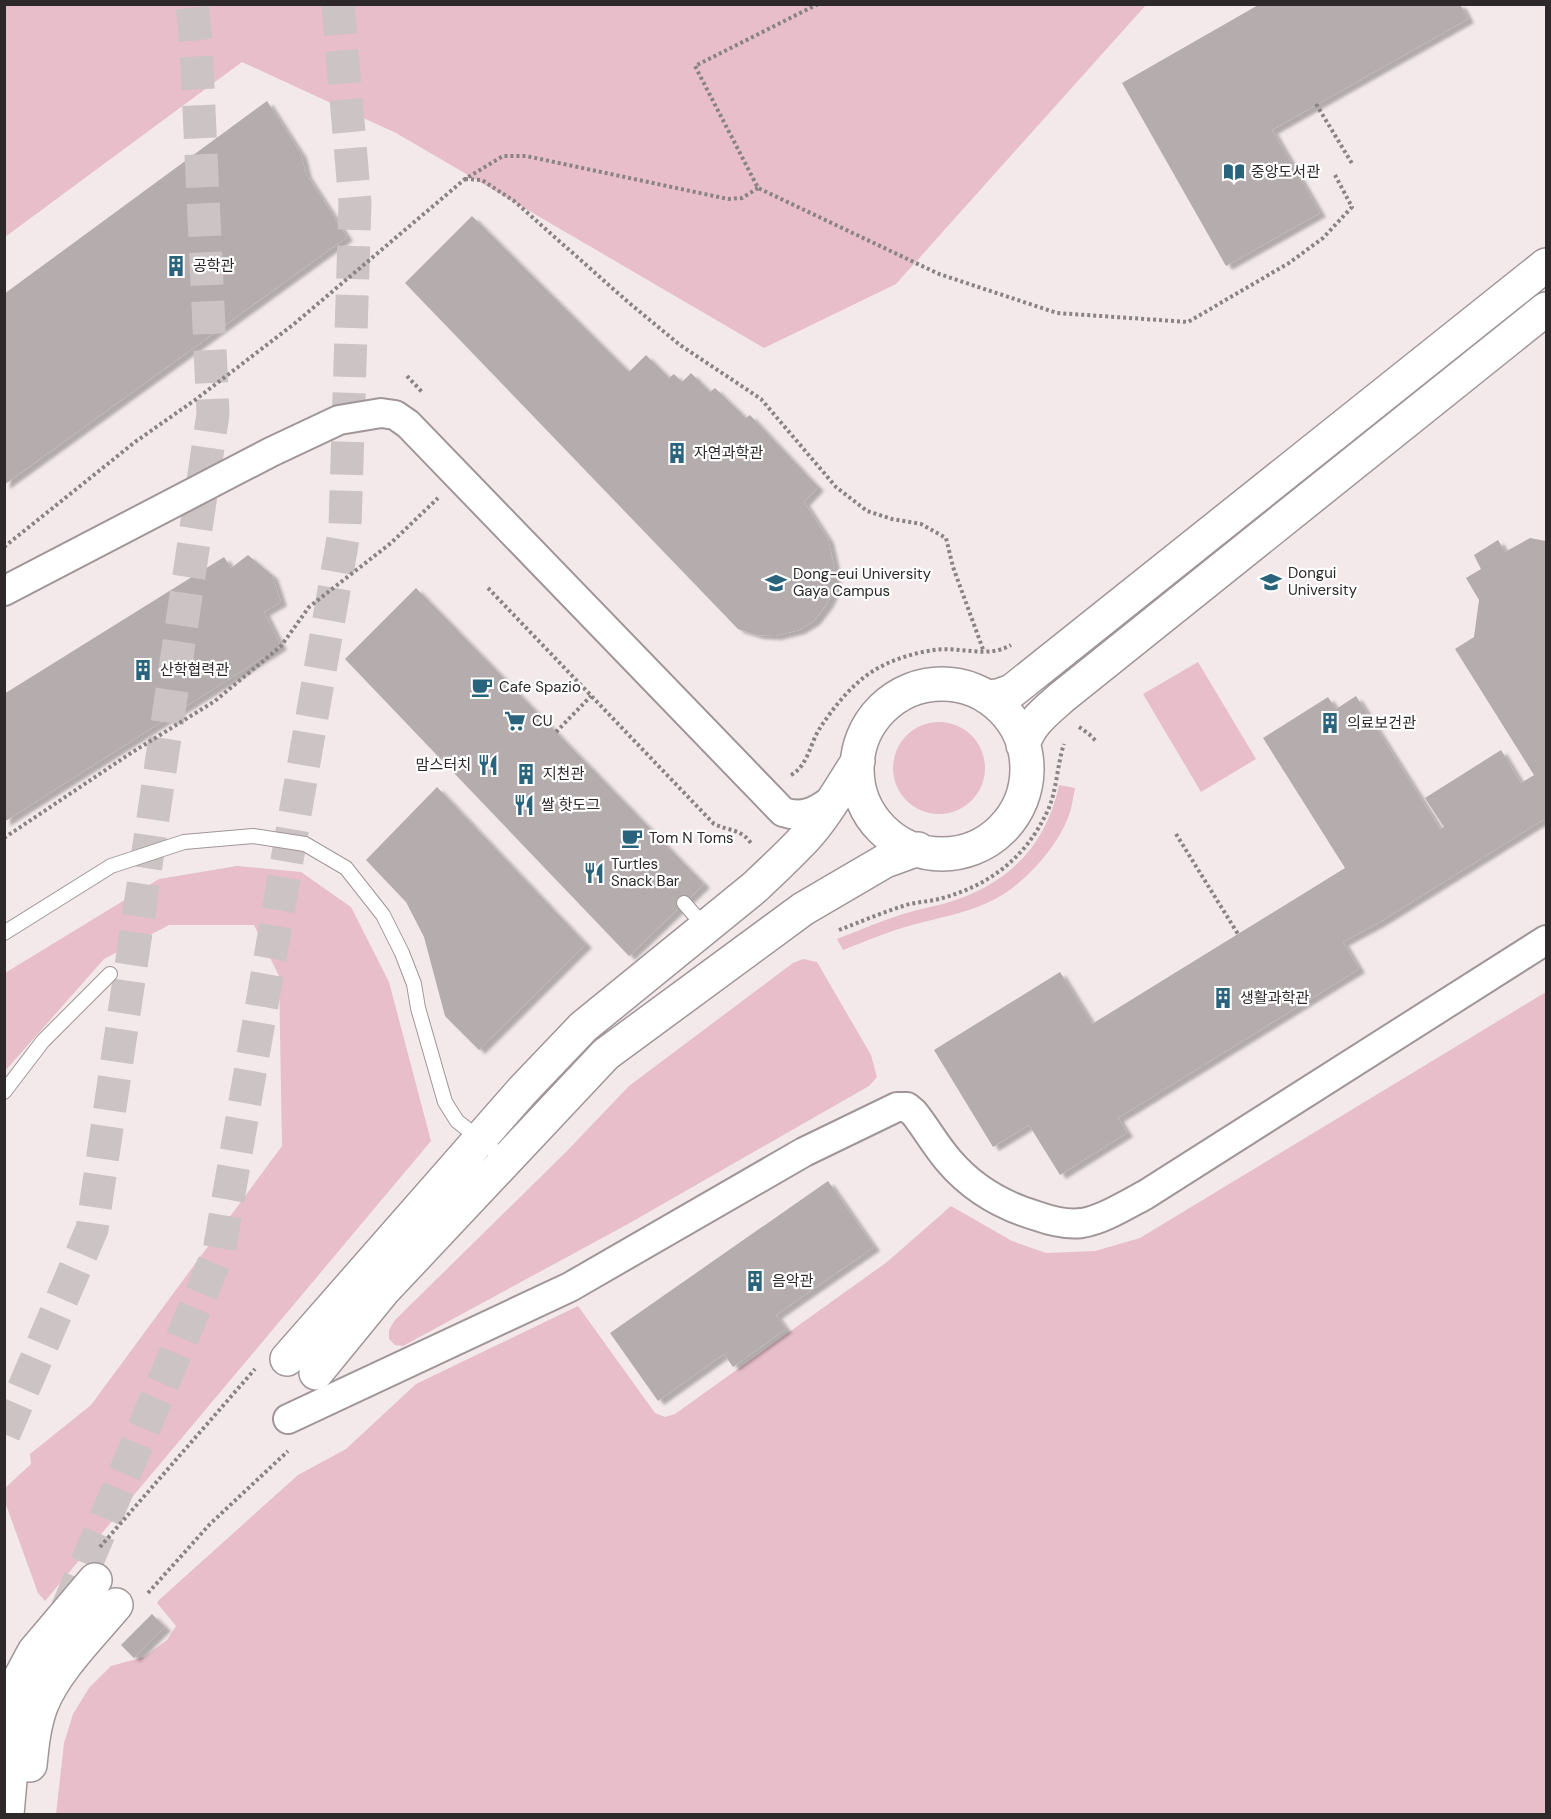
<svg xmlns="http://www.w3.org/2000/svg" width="1551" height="1819" font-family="'DM Sans','Noto Sans KR',sans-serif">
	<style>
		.green { fill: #e7bec9 }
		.building { fill: #b5acae; filter: url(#shadow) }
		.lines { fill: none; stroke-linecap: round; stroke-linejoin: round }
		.highway-tunnel { stroke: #cbc3c4; stroke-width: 33; stroke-dasharray: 33 16; stroke-linecap: butt }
		.lane-casing { stroke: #a09699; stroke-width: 16 }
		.street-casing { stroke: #a09699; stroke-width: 32 }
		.secondary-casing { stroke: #a09699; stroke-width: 36 }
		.path { stroke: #898384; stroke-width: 4; stroke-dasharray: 3 3; stroke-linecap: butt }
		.lane { stroke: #fff; stroke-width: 14 }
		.street { stroke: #fff; stroke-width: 28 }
		.secondary { stroke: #fff; stroke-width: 33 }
		.labels { text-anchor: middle; stroke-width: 4.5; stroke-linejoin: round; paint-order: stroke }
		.poi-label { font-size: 15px; fill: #2d292a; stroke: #fff; text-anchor: start }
	</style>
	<defs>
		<filter id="shadow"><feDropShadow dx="6" dy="4" stdDeviation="1.5" flood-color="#0004"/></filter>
	</defs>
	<rect width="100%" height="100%" fill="#f3e9eb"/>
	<path class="green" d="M 5,4 L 1146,4 L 1146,5 L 896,284 L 764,348 L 396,133 L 242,62 L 5,237 Z
		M 1198,662 L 1256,759 L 1201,792 L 1143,694 Z
		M893 768a46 46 0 1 1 92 0a46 46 0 1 1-92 0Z
		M 1059,785 L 1075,788 C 1073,797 1072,807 1069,815 C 1057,849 1020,889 987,903 C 963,914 937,918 912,925 C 889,931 866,941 843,950 L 837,939 C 860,930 883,920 907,913 C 919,909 931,907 943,904 C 1005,887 1046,848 1059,785 Z
		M 237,866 L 301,872 L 351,907 L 389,982 L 431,1141 L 45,1601 L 38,1593 L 5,1502 L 5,1488 L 31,1464 L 30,1454 L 91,1405 L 282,1146 L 279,976 L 254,925 L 169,925 L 104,959 L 5,1071 L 5,973 L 159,879 Z
		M 803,959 L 817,962 L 871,1055 L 877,1077 L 869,1086 L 628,1224 L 403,1346 L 395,1345 L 389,1339 L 389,1330 L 395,1320 L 566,1152 L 629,1086 L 793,963 Z
		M 1546,992 L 1546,1814 L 56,1814 L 64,1743 L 73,1714 L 89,1688 L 111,1666 L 144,1657 L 167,1640 L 176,1626 L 157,1603 L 159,1600 L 298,1475 L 346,1449 L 416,1384 L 578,1306 L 655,1413 L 665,1417 L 675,1414 L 887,1262 L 951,1206 L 1012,1241 L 1046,1253 L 1095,1251 L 1140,1238 Z"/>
	<path class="building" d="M 1260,4 L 1460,4 L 1468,19 L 1272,130 L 1320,213 L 1226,266 L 1122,83 Z
		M 267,101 L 301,154 L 306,174 L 347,237 L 4,485 L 4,294 Z
		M 472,216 L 629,372 L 646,355 L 669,378 L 674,374 L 682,382 L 691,373 L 710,392 L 715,388 L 746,418 L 750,415 L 818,487 L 804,502 L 828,539 L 835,570 L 835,588 L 827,604 L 814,621 L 799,630 L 775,636 L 757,635 L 738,629 L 405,283 Z
		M 1530,538 L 1546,541 L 1546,818 L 1380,922 L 1343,942 L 1359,969 L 1118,1118 L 1127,1133 L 1060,1175 L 1029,1125 L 993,1147 L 934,1050 L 1060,972 L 1092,1024 L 1345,868 L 1263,738 L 1328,697 L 1336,709 L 1356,696 L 1440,829 L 1444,827 L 1425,798 L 1501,750 L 1521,783 L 1534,775 L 1455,649 L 1474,637 L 1479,600 L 1466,578 L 1481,569 L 1474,555 L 1498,540 L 1505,552 Z
		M 248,555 L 272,575 L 281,602 L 264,612 L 281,646 L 4,822 L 4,694 L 224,557 L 231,568 Z
		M 416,588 L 704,884 L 629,956 L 345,659 Z
		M 437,787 L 586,944 L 479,1050 L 445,1016 L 424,937 L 406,902 L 366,860 Z
		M 828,1181 L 874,1247 L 776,1315 L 786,1329 L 733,1367 L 724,1354 L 658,1401 L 610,1333 Z
		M 152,1614 L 165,1627 L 134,1658 L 121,1645 Z"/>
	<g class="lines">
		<path class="highway-tunnel" d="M 4,1434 L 92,1229 L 213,414 L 196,45 L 192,4
			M 67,1609 L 219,1251 L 345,527 L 355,203 L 338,4"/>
		<defs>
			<path id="lane" d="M 684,903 L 705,927
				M 4,933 L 111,866 L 184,842 L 253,836 L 305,844 L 346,868 L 383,915 L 402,953 L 414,984 L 418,1008 L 445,1102 L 457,1121 L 506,1160
				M 4,1092 L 43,1041 L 110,974"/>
			<path id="street" d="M 4,591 L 271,452 L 339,420 L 381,413 L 395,415 L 408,424 L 783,812 C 803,819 817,811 833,799
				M 288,1419 L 570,1287 L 804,1152 L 897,1107 L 907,1107 L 914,1113 C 926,1128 936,1146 949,1161 C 972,1188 1003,1206 1037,1216 C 1051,1221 1066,1225 1082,1223 C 1102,1220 1126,1205 1145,1195 L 1546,940"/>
			<path id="secondary" d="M857 769a85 85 0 1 1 170 0a85 85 0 1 1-170 0Z
				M 987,697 L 998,696 L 1012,691 L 1546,265
				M 1023,745 C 1030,723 1045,712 1062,697 L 1546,309
				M 287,1359 L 522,1091 L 583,1027 L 755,887 C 772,871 789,855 805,838 C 826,815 841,787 858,761
				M 316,1373 L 383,1291 L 606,1054 L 803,909 L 885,861 L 918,849
				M 30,1765 C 32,1745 34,1725 41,1706 C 55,1670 91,1635 116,1605
				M 7,1814 L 19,1680 L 34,1652 L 95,1580"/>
		</defs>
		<use href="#lane" class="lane-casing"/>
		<use href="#street" class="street-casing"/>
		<use href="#secondary" class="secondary-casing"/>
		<path class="path" d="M 818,4 L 695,66 L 758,188 L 939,274 L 1057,313 L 1188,322 L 1289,263 L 1323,238 L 1352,207 L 1335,175
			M 1316,104 L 1353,165
			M 465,179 L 482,180 L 514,201 L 628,302 L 680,345 L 761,399 L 836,487 L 867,511 L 892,519 L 921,524 L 946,538 L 953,567 L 984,652
			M 407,376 L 423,393
			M 4,547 L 135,442 L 195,400 L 294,324 L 465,179 L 503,156 L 526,156 L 728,199 L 742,198 L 758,188
			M 488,588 L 714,824 C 729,831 743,829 752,845
			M 1079,727 L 1089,734 L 1096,741
			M 556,732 L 591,696
			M 791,775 C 808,766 810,743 820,728 C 833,708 852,684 873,671 C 891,660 913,653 934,650 C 960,646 987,659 1011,645
			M 1176,834 L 1238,934
			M 4,838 L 131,753 L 215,701 L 281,646 L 309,607 L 391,543 L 438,498
			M 839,930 C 860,922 881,913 903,906 C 914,902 927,902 939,899 C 989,886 1026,858 1048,810 C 1057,790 1057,765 1064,744
			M 100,1547 L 255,1369
			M 148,1593 L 210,1524 L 288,1451"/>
		<use href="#lane" class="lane"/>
		<use href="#street" class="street"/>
		<use href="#secondary" class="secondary"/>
	</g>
	<defs>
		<symbol id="library-bare" viewBox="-9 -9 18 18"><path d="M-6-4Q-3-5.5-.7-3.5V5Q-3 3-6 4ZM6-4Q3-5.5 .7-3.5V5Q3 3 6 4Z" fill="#29647c" stroke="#fff" stroke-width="2.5" paint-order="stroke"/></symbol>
		<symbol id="building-bare" viewBox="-9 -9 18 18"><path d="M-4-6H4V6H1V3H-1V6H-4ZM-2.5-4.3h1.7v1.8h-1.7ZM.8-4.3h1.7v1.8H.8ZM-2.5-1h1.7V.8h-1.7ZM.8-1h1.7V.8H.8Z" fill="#29647c" stroke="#fff" stroke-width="2.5" paint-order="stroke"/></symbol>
		<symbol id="university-bare" viewBox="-9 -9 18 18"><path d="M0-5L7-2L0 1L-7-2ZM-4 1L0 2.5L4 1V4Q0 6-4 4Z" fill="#29647c" stroke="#fff" stroke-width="2.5" paint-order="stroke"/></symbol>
		<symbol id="cafe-bare" viewBox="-9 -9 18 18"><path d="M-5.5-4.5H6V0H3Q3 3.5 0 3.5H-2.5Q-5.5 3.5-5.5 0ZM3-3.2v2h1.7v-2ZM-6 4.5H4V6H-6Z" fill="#29647c" stroke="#fff" stroke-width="2.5" paint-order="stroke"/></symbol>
		<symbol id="supermarket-bare" viewBox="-9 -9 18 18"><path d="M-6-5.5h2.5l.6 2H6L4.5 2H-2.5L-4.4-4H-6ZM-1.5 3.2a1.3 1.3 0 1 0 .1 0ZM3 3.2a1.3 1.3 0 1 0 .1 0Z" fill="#29647c" stroke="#fff" stroke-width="2.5" paint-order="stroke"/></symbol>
		<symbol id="restaurant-bare" viewBox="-9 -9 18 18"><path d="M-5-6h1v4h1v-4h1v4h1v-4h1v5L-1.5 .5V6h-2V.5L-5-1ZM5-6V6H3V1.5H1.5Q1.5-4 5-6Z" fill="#29647c" stroke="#fff" stroke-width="2.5" paint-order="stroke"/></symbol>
	</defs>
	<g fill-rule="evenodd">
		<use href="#library-bare" x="1219" y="157" width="30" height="30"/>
		<use href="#building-bare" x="161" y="251" width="30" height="30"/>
		<use href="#building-bare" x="662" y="438" width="30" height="30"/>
		<use href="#university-bare" x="1256" y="567" width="30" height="30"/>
		<use href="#university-bare" x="761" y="568" width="30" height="30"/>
		<use href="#building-bare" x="128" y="655" width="30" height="30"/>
		<use href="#cafe-bare" x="467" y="672" width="30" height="30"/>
		<use href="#supermarket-bare" x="500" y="706" width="30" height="30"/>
		<use href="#building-bare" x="1315" y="708" width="30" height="30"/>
		<use href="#restaurant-bare" x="473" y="750" width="30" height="30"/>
		<use href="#building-bare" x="511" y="759" width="30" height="30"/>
		<use href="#restaurant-bare" x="509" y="790" width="30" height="30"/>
		<use href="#cafe-bare" x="617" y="823" width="30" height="30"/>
		<use href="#restaurant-bare" x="579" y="858" width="30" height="30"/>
		<use href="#building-bare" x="1208" y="983" width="30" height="30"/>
		<use href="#building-bare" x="740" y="1266" width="30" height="30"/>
	</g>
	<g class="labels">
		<g class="poi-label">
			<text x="1251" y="177">중앙도서관</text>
			<text x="193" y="271">공학관</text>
			<text x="694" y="458">자연과학관</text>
			<text x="1288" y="578">Dongui<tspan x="1288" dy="17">University</tspan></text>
			<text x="793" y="579">Dong-eui University<tspan x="793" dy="17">Gaya Campus</tspan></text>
			<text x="160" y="675">산학협력관</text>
			<text x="499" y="692">Cafe Spazio</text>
			<text x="532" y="726">CU</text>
			<text x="1347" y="728">의료보건관</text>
			<text x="471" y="770" text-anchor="end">맘스터치</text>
			<text x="543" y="779">지천관</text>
			<text x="541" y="810">쌀 핫도그</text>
			<text x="649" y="843">Tom N Toms</text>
			<text x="611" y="869">Turtles<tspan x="611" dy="17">Snack Bar</tspan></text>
			<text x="1240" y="1003">생활과학관</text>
			<text x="772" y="1286">음악관</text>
		</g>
	</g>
	<rect width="1551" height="1819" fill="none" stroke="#2d292a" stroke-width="12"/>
</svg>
